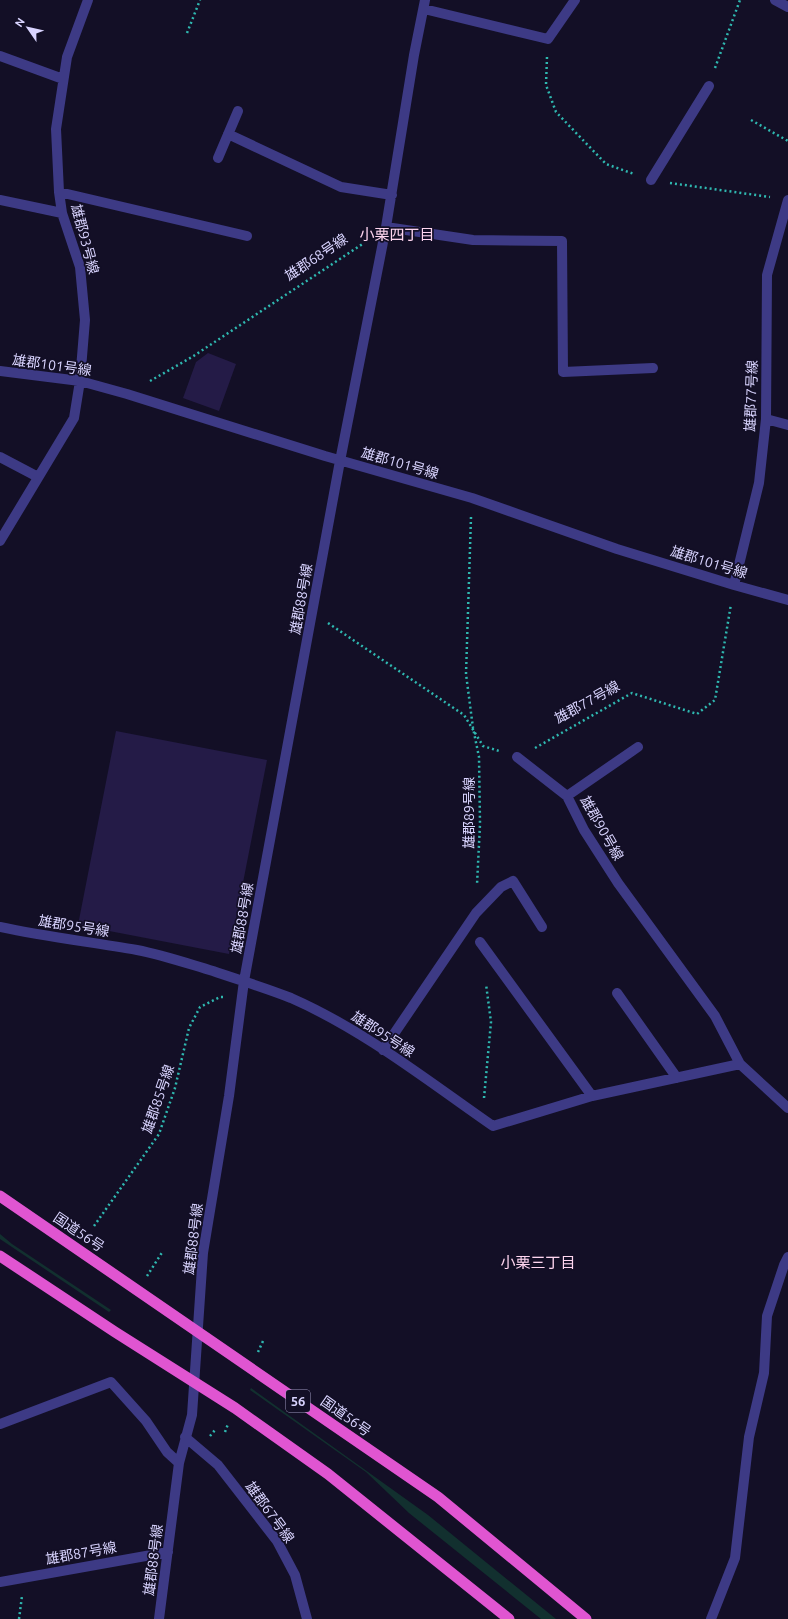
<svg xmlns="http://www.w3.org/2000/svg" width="788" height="1619" font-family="Ubuntu,'Noto Sans JP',sans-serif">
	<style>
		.green { fill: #12302f }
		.building { fill: #241b47 }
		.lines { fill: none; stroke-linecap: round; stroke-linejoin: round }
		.path { stroke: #2fb8b0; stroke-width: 2.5; stroke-dasharray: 2 3; stroke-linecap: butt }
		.minor { stroke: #3d3a85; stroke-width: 10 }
		.trunk { stroke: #e055d1; stroke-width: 11 }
		.labels { text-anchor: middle; stroke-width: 3.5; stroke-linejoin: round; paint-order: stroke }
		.shield { fill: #130f26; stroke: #9e99be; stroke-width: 1 }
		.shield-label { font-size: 13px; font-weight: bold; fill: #d9d4ff }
		.street-label { font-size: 14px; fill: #d9d4ff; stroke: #130f26 }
		.neighbourhood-label { font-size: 15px; fill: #ffd6f0; stroke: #130f26 }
	</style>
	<rect width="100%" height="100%" fill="#130f26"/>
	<path class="green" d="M 0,1234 L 12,1244 L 111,1310 L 109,1312 L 0,1239 Z
		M 251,1388 L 428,1515 L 556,1619 L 541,1619 L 409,1513 L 366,1472 L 250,1390 Z"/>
	<path class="building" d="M 208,353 L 236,364 L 219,411 L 183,398 L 196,362 Z
		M 116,731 L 267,760 L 229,954 L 78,925 Z"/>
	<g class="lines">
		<path class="path" d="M 187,33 L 200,0
			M 547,57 L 546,85 L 556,112 L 606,164 L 634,174
			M 715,68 L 740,0
			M 751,120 L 788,141
			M 670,183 L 770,197
			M 150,381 L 192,357 L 364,243
			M 471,517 L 466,674 L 473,728 L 479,757 L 480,824 L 477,885
			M 328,623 L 464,715 L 483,746 L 499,751
			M 535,748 L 632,693 L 697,714 L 715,700 L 731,604
			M 484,1098 L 491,1022 L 486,984
			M 94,1226 L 159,1134 L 175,1088 L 189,1028 L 200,1007 L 220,997 L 224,997
			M 147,1276 L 163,1251
			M 258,1352 L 263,1341
			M 225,1432 L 228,1424
			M 210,1436 L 215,1430
			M 19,1619 L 22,1596"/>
		<path class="minor" d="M 775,0 L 788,7
			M 424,9 L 548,39 L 575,0
			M 0,56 L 63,79
			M 228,134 L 341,187 L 392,195
			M 218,158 L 238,111
			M 651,180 L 709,86
			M 59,192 L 247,236
			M 0,200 L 62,213
			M 386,227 L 473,240 L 562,241 L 563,372 L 653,368
			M 0,371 L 80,381 L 127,394 L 325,456 L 472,498 L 617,549 L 734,585 L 788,600
			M 766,419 L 788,425
			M 0,457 L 38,477
			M 0,541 L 74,418 L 80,381 L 85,320 L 80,267 L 62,213 L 59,192 L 56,129 L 67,57 L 88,0
			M 734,585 L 759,483 L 766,419 L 767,275 L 788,200
			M 517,757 L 567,796 L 584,830 L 618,883 L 715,1016 L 740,1064 L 788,1108
			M 567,796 L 638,747
			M 0,927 C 46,937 92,942 137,950 C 163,955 189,964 213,971 C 239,980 266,988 291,998 C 364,1030 428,1081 493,1126 L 592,1096 L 740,1064
			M 480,942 L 592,1096
			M 617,993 L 677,1078
			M 383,1050 L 476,913 L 501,887 L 513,881 L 542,927
			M 0,1424 L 111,1382 L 146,1421 L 167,1452 L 179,1463
			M 185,1437 L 218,1465 L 277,1541 L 295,1575 L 307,1619
			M 0,1582 L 168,1552
			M 159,1619 L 179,1463 L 192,1415 L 203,1253 L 229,1096 L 244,981 L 340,461 L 386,227 L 414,55 L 425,0
			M 711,1619 L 735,1558 L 749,1437 L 764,1373 L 767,1316 L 784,1265 L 788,1257"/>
		<path class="trunk" d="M 0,1196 L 438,1497 L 586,1619
			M 0,1256 L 115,1332 L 235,1408 L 328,1474 L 509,1619"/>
	</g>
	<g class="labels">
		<rect class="shield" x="286" y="1390" width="24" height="22" rx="3"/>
		<g class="shield-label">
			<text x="298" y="1406">56</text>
		</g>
		<g class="street-label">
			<text transform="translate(85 239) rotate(75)" y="5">雄郡93号線</text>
			<text transform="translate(316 257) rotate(-34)" y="5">雄郡68号線</text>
			<text transform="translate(52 365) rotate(8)" y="5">雄郡101号線</text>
			<text transform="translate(751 396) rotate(-88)" y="5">雄郡77号線</text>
			<text transform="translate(400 463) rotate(16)" y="5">雄郡101号線</text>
			<text transform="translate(709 562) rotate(17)" y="5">雄郡101号線</text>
			<text transform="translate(301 599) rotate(-80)" y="5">雄郡88号線</text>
			<text transform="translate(587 702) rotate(-29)" y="5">雄郡77号線</text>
			<text transform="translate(469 813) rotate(-90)" y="5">雄郡89号線</text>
			<text transform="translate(602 828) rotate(60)" y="5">雄郡90号線</text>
			<text transform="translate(242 918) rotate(-80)" y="5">雄郡88号線</text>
			<text transform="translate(74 926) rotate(9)" y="5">雄郡95号線</text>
			<text transform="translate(383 1034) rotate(33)" y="5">雄郡95号線</text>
			<text transform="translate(158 1099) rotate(-71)" y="5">雄郡85号線</text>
			<text transform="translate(79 1232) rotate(34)" y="5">国道56号</text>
			<text transform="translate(193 1239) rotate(-83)" y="5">雄郡88号線</text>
			<text transform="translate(346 1416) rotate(35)" y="5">国道56号</text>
			<text transform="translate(270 1512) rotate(54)" y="5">雄郡67号線</text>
			<text transform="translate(81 1553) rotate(-10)" y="5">雄郡87号線</text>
			<text transform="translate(153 1560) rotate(-83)" y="5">雄郡88号線</text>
		</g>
		<g class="neighbourhood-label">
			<text x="397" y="240">小栗四丁目</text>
			<text x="538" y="1268">小栗三丁目</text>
		</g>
	</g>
	<g transform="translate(28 28) rotate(304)" stroke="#130f26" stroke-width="3" paint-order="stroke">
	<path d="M0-3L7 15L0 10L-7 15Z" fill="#d9d4ff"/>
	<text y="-6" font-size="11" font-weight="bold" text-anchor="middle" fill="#d9d4ff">N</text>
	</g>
</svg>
